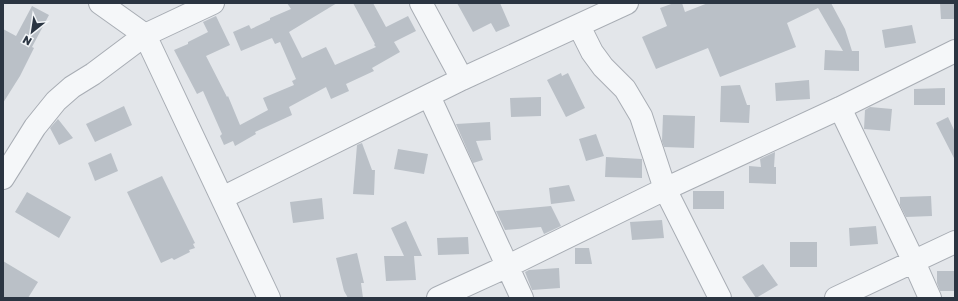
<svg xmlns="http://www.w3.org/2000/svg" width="958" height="301" font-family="'Golos Text',sans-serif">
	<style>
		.building { fill: #bac0c7 }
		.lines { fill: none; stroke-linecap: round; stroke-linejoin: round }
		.minor-casing { stroke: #a8adb4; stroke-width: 24 }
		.minor { stroke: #f5f7f9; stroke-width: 22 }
	</style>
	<rect width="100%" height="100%" fill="#e3e6ea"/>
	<path class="building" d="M 287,3 L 337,3 L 289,32 L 302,58 L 326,47 L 335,65 L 376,47 L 374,45 L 375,44 L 353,3 L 373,3 L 386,27 L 408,16 L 416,31 L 394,42 L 400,52 L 372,68 L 374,71 L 346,84 L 349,91 L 331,99 L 326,87 L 289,107 L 292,115 L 255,132 L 256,134 L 235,146 L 233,141 L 224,145 L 220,136 L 222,134 L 203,91 L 197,94 L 174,50 L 188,44 L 188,42 L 208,32 L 203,22 L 216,16 L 230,45 L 206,56 L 227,97 L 228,96 L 240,125 L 268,110 L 263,98 L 294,85 L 292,81 L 296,79 L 280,42 L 275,44 L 272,38 L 241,51 L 233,32 L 249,25 L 251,29 L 270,20 L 270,18 L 291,9 Z
		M 457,3 L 500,3 L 510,26 L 496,32 L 491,23 L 473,32 Z
		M 674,3 L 682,3 L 685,12 L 708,3 L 831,3 L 845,29 L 852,51 L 859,51 L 859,71 L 824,70 L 825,50 L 843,51 L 818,8 L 787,23 L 796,47 L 720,77 L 708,48 L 656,69 L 642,37 L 667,26 L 660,8 Z
		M 940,3 L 955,3 L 955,19 L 941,19 Z
		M 32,6 L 49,15 L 32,47 L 34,48 L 20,76 L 3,103 L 3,29 L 16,36 Z
		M 912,25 L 916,43 L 885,48 L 882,30 Z
		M 561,73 L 562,76 L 568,73 L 585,108 L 566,117 L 547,80 Z
		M 809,80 L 810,99 L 776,101 L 775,83 Z
		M 740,85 L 747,105 L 750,105 L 749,123 L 720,122 L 721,86 Z
		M 945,88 L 945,105 L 914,105 L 914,89 Z
		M 541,97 L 541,116 L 511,117 L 510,98 Z
		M 124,106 L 132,125 L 95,142 L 86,124 Z
		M 870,107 L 892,109 L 890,131 L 864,129 L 865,110 Z
		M 663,115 L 695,116 L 694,148 L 664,147 L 662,141 Z
		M 948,117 L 955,132 L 955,160 L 936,123 Z
		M 58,119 L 73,138 L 59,145 L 50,128 Z
		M 490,122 L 491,140 L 476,141 L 483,160 L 473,163 L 456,124 Z
		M 596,134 L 604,156 L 586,161 L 579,139 Z
		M 362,143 L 372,170 L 375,170 L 374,195 L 353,194 L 357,145 Z
		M 398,149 L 428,154 L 424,174 L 394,169 Z
		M 775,152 L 774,167 L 776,167 L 776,184 L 749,183 L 749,166 L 761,167 L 760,159 Z
		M 111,153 L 118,171 L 95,181 L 88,163 Z
		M 606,157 L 642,159 L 642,178 L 605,177 Z
		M 162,176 L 195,243 L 193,244 L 195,248 L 189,250 L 190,252 L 174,260 L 172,258 L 161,263 L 127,192 Z
		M 569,185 L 575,201 L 551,204 L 549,188 Z
		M 693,191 L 724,191 L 724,209 L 693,209 Z
		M 27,192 L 71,217 L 59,238 L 15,212 Z
		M 931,196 L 932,216 L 906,217 L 900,205 L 900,197 Z
		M 322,198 L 324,219 L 293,223 L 290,202 Z
		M 551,206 L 561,226 L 544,234 L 541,227 L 505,230 L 496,211 Z
		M 662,220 L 664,238 L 632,240 L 630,222 Z
		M 406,221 L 422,256 L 414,256 L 416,280 L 386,281 L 384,256 L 404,256 L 391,228 Z
		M 876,226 L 878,244 L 850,246 L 849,228 Z
		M 468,237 L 469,254 L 438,255 L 437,238 Z
		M 790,242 L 817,242 L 817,267 L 790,267 Z
		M 575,248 L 589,248 L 592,264 L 575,264 Z
		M 357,253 L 364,283 L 361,283 L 363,298 L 348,298 L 344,291 L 336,258 Z
		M 3,261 L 38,282 L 28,298 L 3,298 Z
		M 763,264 L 778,285 L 756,298 L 742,277 Z
		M 559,268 L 560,288 L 532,290 L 525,272 L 529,270 Z
		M 937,271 L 955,271 L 955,291 L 940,291 L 937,283 Z"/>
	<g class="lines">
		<defs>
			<path id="minor" d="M 100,3 L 145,35 L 213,3
				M 421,3 L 462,79
				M 579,26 L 592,52 L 603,67 L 625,89 L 641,116 L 665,189 L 720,298
				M 429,96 L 522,298
				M 840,108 L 914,262 L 930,298
				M 3,178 L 35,127 L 56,101 L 72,87 L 93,74 L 145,35 L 269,298
				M 222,198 L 462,79 L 627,3
				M 438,298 L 508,266 L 665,189 L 840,108 L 955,51
				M 836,298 L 955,242"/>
		</defs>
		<use href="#minor" class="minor-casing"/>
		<use href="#minor" class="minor"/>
	</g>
	<rect width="958" height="301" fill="none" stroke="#2b3542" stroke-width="8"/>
	<g transform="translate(32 32) rotate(210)" stroke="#f2f5f8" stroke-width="3" paint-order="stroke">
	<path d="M0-3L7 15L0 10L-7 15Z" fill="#2b3542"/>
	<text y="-6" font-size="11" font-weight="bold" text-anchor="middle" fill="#2b3542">N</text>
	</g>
</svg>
